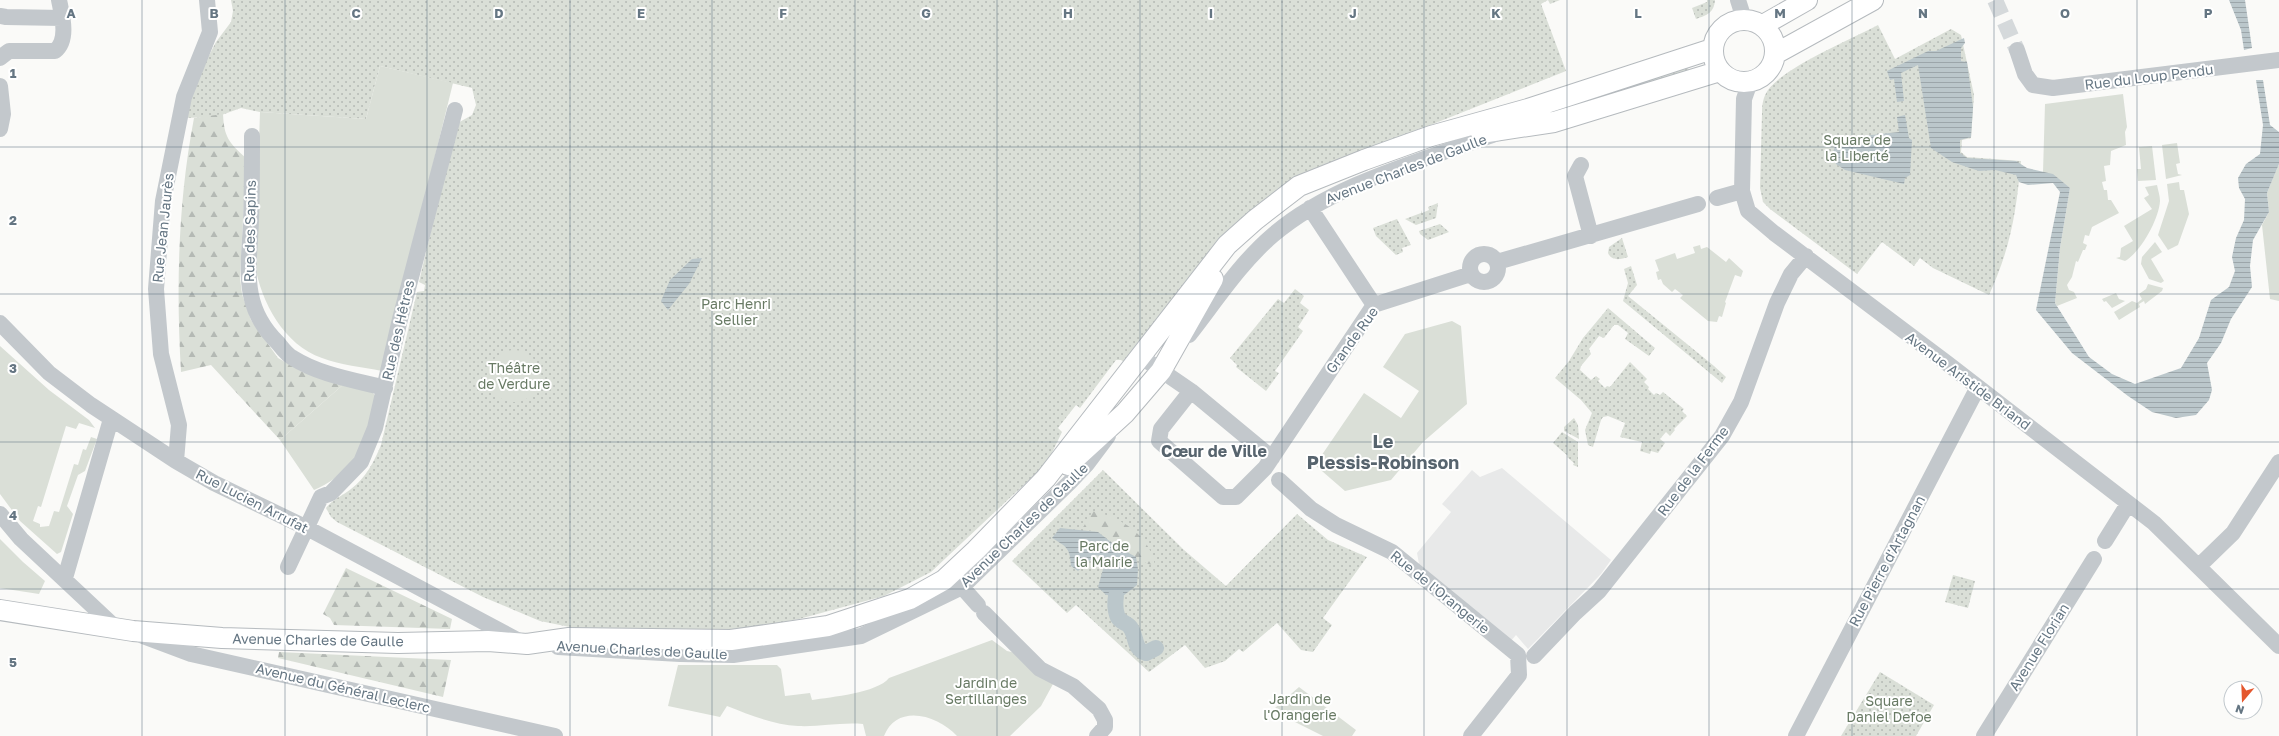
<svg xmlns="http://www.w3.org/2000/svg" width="2279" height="736" font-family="'Golos Text',sans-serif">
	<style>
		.built { fill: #e8e9e9 }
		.grass { fill: url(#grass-dots) }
		.forest { fill: url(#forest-firs) }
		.garden { fill: #dadfd7 }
		.water { fill: url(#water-rules) }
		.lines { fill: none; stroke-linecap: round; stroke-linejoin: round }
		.canal { stroke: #bbc7cb; stroke-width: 16 }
		.minor-tunnel { stroke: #d5d9db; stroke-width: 16; stroke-dasharray: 16 8; stroke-linecap: butt }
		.major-casing { stroke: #b5babe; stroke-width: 22 }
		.minor { stroke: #c3c8cc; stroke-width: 16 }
		.major { stroke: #fff; stroke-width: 20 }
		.grid { fill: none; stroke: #657683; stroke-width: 1; stroke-opacity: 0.55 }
		.labels { text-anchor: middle; stroke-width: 4; stroke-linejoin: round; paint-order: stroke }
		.street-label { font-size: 14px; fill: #657683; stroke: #fff }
		.park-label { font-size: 14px; fill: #687a64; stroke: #fff }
		.quarter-label { font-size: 16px; font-weight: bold; fill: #57646e; stroke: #fff }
		.district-label { font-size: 18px; font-weight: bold; fill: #57646e; stroke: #fff }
		.grid-label { font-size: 13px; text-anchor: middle; font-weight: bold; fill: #657683; stroke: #fff; stroke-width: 4; stroke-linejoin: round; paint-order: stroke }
	</style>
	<defs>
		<pattern id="grass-dots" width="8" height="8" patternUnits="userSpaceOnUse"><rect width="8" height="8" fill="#dadfd7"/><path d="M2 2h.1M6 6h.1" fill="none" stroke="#b4b9b4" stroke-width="1.8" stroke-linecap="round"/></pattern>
		<pattern id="forest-firs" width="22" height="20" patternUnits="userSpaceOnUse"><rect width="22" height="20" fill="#dadfd7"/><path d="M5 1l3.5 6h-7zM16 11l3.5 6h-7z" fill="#b4b9b4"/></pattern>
		<pattern id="water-rules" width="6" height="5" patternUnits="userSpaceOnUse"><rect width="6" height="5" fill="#bbc7cb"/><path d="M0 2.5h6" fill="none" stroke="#9ca6aa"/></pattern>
	</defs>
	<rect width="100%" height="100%" fill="#fafaf8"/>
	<path class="built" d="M 1502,468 L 1611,560 L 1601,574 L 1528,649 L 1516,635 L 1510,642 L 1419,564 L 1417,553 L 1451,512 L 1442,504 L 1472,470 L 1480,477 Z"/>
	<path class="grass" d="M 231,0 L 1560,0 L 1550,4 L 1548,0 L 1541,4 L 1566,71 L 1330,165 L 1305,177 L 1127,364 L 1121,360 L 1116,360 L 1080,408 L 1076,405 L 1058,428 L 1062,432 L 1047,463 L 931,572 L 884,596 L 799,619 L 721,634 L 585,630 L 540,621 L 483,597 L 337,522 L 331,517 L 326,508 C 333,499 342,496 351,489 C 365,479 375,460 381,445 L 417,292 L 424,291 L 425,285 L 419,282 L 456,124 L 472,115 L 476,105 L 472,88 L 380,66 L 366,119 L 260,112 L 241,108 L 216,117 L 183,118 L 200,73 L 216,42 L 231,22 L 233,11 Z
		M 1707,0 L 1715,0 C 1714,13 1707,15 1696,19 L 1692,8 L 1707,2 Z
		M 1878,25 L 1895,59 L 1951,29 L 1961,35 L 1974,95 L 1971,138 L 1962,140 L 1961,152 L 1967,157 L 2021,161 C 2016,213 2011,247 1989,295 L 1933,268 L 1920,258 L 1914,266 L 1882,242 L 1857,274 L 1770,209 L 1763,202 L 1760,188 L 1762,113 C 1762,105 1763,97 1768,90 C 1786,66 1850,40 1878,25 Z
		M 1688,68 L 1690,75 L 1549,115 L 1548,112 Z
		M 1438,203 L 1436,218 L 1416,225 L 1405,219 L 1421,213 L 1421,210 L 1422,213 L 1429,210 L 1428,207 Z
		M 1397,219 L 1411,245 L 1402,248 L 1403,252 L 1396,255 L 1376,236 L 1373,228 Z
		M 1440,224 L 1449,232 L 1428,240 L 1420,234 L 1419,231 Z
		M 1622,238 L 1628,257 C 1621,259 1612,262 1608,253 L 1609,247 Z
		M 1631,266 L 1637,285 L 1628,296 L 1714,366 L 1726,377 L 1722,383 L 1623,301 L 1628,283 L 1624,269 Z
		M 1295,289 L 1304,296 L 1300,303 L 1309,310 L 1298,327 L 1303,331 L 1275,371 L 1279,373 L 1266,391 L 1236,367 L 1237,365 L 1230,358 L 1278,299 L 1284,303 Z
		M 1608,308 L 1655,348 L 1649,356 L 1625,339 L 1628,333 L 1618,325 L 1614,325 L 1604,338 L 1599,336 L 1589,349 L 1591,354 L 1581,366 L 1580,370 L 1591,380 L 1596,376 L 1600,379 L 1598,381 L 1605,388 L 1607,386 L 1610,387 L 1630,362 L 1647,379 L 1644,382 L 1649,387 L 1648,389 L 1654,395 L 1656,393 L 1660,395 L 1663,392 L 1684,409 L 1682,411 L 1687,416 L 1674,429 L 1675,430 L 1670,436 L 1666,432 L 1660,439 L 1665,443 L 1658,453 L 1651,451 L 1650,454 L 1640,451 L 1642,442 L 1620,437 L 1625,423 L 1608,416 L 1603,417 L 1601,420 L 1593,447 L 1588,445 L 1585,430 L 1592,413 L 1581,400 L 1555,378 L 1569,361 L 1583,338 Z
		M 1574,418 L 1578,425 L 1579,439 L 1564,431 L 1564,427 Z
		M 1562,432 L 1578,442 L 1578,467 L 1573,465 L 1574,463 L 1567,457 L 1568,456 L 1553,443 Z
		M 1103,470 L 1184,550 L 1226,586 L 1297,514 L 1328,540 L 1367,557 L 1323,618 L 1332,625 L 1313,652 L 1301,650 L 1277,623 L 1243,652 L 1239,649 L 1225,661 L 1205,668 L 1185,645 L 1149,672 L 1076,605 L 1067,613 L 1012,561 Z
		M 1953,575 L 1975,581 L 1968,608 L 1945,602 Z
		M 1880,672 L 1934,705 L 1916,736 L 1841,736 Z"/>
	<path class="forest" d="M 223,114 C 224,137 229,143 246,158 L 240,278 L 242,294 L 251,320 L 278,358 L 303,372 L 345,383 L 280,440 L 211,365 L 181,372 C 176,287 178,202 194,118 Z
		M 1093,511 C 1121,518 1149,534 1155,565 L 1148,564 L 1126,552 L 1098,532 L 1082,529 Z
		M 346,568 L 452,619 L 450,629 L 334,625 L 330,618 L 323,614 Z
		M 279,652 L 451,660 L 443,697 L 278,658 Z"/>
	<path class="garden" d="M 380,66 L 453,83 L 382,371 C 362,367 341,365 322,358 C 284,345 261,302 255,265 L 260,112 L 366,119 Z
		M 2123,94 L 2127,127 L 2125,132 L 2126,145 L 2111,151 L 2110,165 L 2104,166 L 2106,181 L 2102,182 L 2104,190 L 2107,190 L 2108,200 L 2111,200 L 2119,213 L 2092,227 L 2089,236 L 2085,235 L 2083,243 L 2087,245 L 2085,250 L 2083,250 L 2078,262 L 2076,261 L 2072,277 L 2067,285 L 2069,290 L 2074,292 L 2077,298 L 2057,306 L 2055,303 L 2060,248 L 2070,188 L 2043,172 L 2045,104 Z
		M 2177,143 L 2180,163 L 2176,164 L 2178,174 L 2182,175 L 2166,179 L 2162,145 Z
		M 2152,146 L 2156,180 L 2138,181 L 2137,169 L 2141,169 L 2139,147 Z
		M 2279,164 L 2279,301 L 2270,299 L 2262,225 L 2269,212 L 2267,193 Z
		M 2179,182 L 2180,190 L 2184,190 L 2189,214 L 2178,245 L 2168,250 L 2158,235 L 2169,201 L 2167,184 Z
		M 2157,185 C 2158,190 2160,196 2160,201 C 2159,219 2141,252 2125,261 L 2116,258 L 2120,257 L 2121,248 L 2133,241 L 2124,226 L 2152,209 L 2144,198 L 2149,195 L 2145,187 Z
		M 2155,242 L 2162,252 L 2151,259 L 2164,281 L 2161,283 L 2149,279 L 2141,264 L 2142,257 Z
		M 1700,245 L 1701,249 L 1707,247 L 1726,262 L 1729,258 L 1743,271 L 1741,277 L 1735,275 L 1725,302 L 1726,303 L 1722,317 L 1719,316 L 1717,322 L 1708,321 L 1680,298 L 1683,295 L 1675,289 L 1672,292 L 1663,284 L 1661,279 L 1658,280 L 1656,272 L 1659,271 L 1655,260 L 1675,253 L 1677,259 L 1695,253 L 1693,247 Z
		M 2148,284 L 2163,288 L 2162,291 L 2145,304 L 2144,301 L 2139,304 L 2140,307 L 2119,320 L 2114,312 L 2132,301 L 2137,303 L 2142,299 L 2139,294 L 2146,289 Z
		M 2116,293 L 2119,299 L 2125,301 L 2112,308 L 2106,301 L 2104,302 L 2102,299 Z
		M 1452,321 L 1461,326 L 1467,404 L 1423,442 L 1391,480 L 1345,491 L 1315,465 L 1364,393 L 1401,418 L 1419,391 L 1383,367 L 1405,334 Z
		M 0,346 L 49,390 L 89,420 L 95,428 L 79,423 L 76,429 L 66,426 L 41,507 L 38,506 L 33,521 L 40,524 L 40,527 L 49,526 L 54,511 L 59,512 L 74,464 L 78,465 L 83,449 L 86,450 L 91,437 L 97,439 L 85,471 L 78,475 L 67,506 L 73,514 L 61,552 L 57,554 L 20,521 L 0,494 Z
		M488 376a26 26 0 1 1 52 0a26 26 0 1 1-52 0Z
		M 345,383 C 353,386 368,387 374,394 C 383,404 360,454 351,463 C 341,474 329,484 314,490 L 280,440 Z
		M 0,539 L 23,562 L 45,581 L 39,594 L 0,588 Z
		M 992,640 L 1007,651 L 1016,653 L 1053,684 L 1041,706 L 1010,736 L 957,736 C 938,715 897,703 884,736 L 866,736 L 863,724 C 841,722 820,727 798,726 C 774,725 750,715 727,706 L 720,717 L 668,706 L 678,665 L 777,665 L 781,669 L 785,696 L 810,693 L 812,700 C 831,697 877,693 889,678 Z
		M 1299,687 L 1356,730 L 1352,736 L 1323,736 L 1283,716 L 1275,708 Z"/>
	<path class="water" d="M 2229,0 L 2245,0 L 2252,48 L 2244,50 L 2241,30 Z
		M 1964,38 L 1965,43 L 1961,48 L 1961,61 L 1967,62 L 1973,107 L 1971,137 L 1960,140 L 1960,153 L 1967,158 L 2016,161 L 2027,168 L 2053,174 L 2070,188 L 2060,248 L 2055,303 L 2089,357 L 2112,374 L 2135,384 L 2181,368 L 2199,338 L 2211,300 L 2229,287 L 2235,271 L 2232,257 L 2236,238 L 2244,220 L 2245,199 L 2239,188 L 2238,178 L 2246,164 L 2260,154 L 2263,125 L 2256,80 L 2263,80 L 2270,125 L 2279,132 L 2279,164 L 2267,193 L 2269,212 L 2253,240 L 2250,266 L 2252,287 L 2231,319 L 2221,343 L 2207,363 L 2212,390 L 2209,400 L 2196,415 L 2176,418 L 2152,412 L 2128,396 L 2072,353 L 2036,310 L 2060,192 L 2053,183 L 2028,185 L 2019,182 L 2016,175 L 1995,170 L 1979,171 L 1952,162 L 1931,148 L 1918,65 L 1901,73 L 1904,101 L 1897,102 L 1894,79 L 1890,80 L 1887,71 L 1928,51 L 1936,51 Z
		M 1905,115 L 1909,138 L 1912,140 L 1910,175 L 1905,178 L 1904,184 L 1845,170 L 1836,164 L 1833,152 L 1836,144 L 1844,138 L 1899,132 L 1897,117 Z
		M 702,258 L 689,284 L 668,310 L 661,301 L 670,280 L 692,259 Z
		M 1060,528 L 1098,532 L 1116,546 L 1136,557 L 1138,569 L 1137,585 L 1123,596 L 1106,595 L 1098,587 L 1104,566 L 1104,557 L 1096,555 L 1078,571 L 1071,566 C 1070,548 1067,547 1052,538 Z"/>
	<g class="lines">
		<path class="canal" d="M 1116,596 C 1115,602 1115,609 1117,615 C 1119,623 1127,622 1130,627 C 1137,636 1133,649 1146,653 L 1156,648"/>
		<path class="minor-tunnel" d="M 1995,0 L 2017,50"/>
		<defs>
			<path id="major" d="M1713 51a31 31 0 1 1 62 0a31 31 0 1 1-62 0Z
				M 1763,25 L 1807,0
				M 1775,54 L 1873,0
				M 1481,133 L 1554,122 L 1720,71
				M 1068,465 L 1125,413 L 1161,371 L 1213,279
				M 0,610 L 133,631 L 222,638 L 398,643 L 488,641 L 527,644 L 569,638 L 731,640 L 828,626 L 910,599 L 944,580 L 976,550 L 1046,478 L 1227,245 L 1255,220 L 1299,186 L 1364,160 L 1431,136 L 1528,109 L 1712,49"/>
		</defs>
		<use href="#major" class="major-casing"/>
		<path class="minor" d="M 1738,0 L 1744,19
			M 0,16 L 6,17 L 62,18
			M 2017,50 L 2025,74 L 2033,85 L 2053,88 L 2279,60
			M 0,58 L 9,51 L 55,51 C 69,40 62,15 59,0
			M 1750,82 L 1744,99 L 1742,191 L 1748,211 L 1774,233 L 1948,364 L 2154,523 L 2279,646
			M 0,86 L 3,114 L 0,129
			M 252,136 C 252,165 252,193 251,221 C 249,268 240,306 278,343 C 282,348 287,355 293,358 C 320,375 354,380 385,388
			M 1581,165 L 1575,176 L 1591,236
			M 1717,198 L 1742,191
			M 1310,208 L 1374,305
			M1470 268a14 14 0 1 1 28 0a14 14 0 1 1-28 0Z
			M 1497,262 L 1698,204
			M 0,323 L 49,373 L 91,405 L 176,461 L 214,483 L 307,528 L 523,643
			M 1189,335 C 1215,302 1240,263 1273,235 C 1332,184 1422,161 1495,134
			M 1140,356 L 1191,391 L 1272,458
			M 1191,391 L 1161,429 L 1159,441 L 1223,497 L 1236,497 L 1265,468 L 1374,305 L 1471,274
			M 176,461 L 179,425 L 161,354 L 156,289 L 163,201 L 184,97 L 210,32 L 207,0
			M 1279,480 L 1311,509 L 1336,525 L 1392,552 L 1518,655 L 1519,675 L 1471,736
			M 0,514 L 21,539 L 117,629
			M 2105,541 L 2128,504
			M 2199,566 L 2233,533 L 2279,462
			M 288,567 L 321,497 L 331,493 L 361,462 L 375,428 L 400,319 L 455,110
			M 65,578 L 111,419
			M 962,587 L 978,605
			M 984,613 L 1040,669 L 1073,686 L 1099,709 L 1105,720 L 1105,727 L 1097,736
			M 143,636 L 191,654 L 555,736
			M 558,647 L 680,654 L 733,655 L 861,636 L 962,587 L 1070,482 L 1087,464 L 1108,436
			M 1534,656 L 1575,613 L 1599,591 L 1722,436 L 1741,402 L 1777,303 L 1791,274 L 1806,256
			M 1796,736 L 1978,387
			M 1984,736 L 2094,559"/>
		<use href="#major" class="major"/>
	</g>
	<path class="grid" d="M 142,0 L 142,736M 285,0 L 285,736M 427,0 L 427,736M 570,0 L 570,736M 712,0 L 712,736M 855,0 L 855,736M 997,0 L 997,736M 1140,0 L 1140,736M 1282,0 L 1282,736M 1424,0 L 1424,736M 1567,0 L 1567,736M 1709,0 L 1709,736M 1852,0 L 1852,736M 1994,0 L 1994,736M 2137,0 L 2137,736M 0,147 L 2279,147M 0,294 L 2279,294M 0,442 L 2279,442M 0,589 L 2279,589"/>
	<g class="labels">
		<g class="street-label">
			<text transform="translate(2149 77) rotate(-7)" y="5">Rue du Loup Pendu</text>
			<text transform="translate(1406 169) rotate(-21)" y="5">Avenue Charles de Gaulle</text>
			<text transform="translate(163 228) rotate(-84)" y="5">Rue Jean Jaurès</text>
			<text transform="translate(250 231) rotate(-89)" y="5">Rue des Sapins</text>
			<text transform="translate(398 330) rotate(-77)" y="5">Rue des Hêtres</text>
			<text transform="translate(1352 340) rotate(-54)" y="5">Grande Rue</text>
			<text transform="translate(1968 381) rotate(37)" y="5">Avenue Aristide Briand</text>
			<text transform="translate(1693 471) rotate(-53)" y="5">Rue de la Ferme</text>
			<text transform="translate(252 501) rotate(27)" y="5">Rue Lucien Arrufat</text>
			<text transform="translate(1024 525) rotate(-44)" y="5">Avenue Charles de Gaulle</text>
			<text transform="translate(1887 561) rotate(-62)" y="5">Rue Pierre d'Artagnan</text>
			<text transform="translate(1440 592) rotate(39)" y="5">Rue de l'Orangerie</text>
			<text transform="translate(318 640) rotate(1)" y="5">Avenue Charles de Gaulle</text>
			<text transform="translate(2039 647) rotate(-58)" y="5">Avenue Florian</text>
			<text transform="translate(642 650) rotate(3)" y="5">Avenue Charles de Gaulle</text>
			<text transform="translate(343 688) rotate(13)" y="5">Avenue du Général Leclerc</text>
		</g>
		<g class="park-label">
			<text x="1857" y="145">Square de<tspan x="1857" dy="16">la Liberté</tspan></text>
			<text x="736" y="309">Parc Henri<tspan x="736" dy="16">Sellier</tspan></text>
			<text x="514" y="373">Théâtre<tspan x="514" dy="16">de Verdure</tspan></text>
			<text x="1104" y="551">Parc de<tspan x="1104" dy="16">la Mairie</tspan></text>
			<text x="986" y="688">Jardin de<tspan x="986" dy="16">Sertillanges</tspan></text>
			<text x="1300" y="704">Jardin de<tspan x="1300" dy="16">l'Orangerie</tspan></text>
			<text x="1889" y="706">Square<tspan x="1889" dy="16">Daniel Defoe</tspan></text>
		</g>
		<g class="quarter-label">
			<text x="1214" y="457">Cœur de Ville</text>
		</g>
		<g class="district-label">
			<text x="1383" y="448">Le<tspan x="1383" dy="21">Plessis-Robinson</tspan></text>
		</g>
	</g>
	<g class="grid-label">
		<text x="71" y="18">A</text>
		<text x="214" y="18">B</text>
		<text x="356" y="18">C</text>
		<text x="499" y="18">D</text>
		<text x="641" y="18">E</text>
		<text x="783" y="18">F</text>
		<text x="926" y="18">G</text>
		<text x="1068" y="18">H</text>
		<text x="1211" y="18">I</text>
		<text x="1353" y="18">J</text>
		<text x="1496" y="18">K</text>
		<text x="1638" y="18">L</text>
		<text x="1780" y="18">M</text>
		<text x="1923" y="18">N</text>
		<text x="2065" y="18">O</text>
		<text x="2208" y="18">P</text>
		<text x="13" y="78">1</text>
		<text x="13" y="225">2</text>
		<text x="13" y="373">3</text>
		<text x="13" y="520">4</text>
		<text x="13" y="667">5</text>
	</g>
	<g transform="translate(2243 700) rotate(199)"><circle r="19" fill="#ffffff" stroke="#c1c8cd"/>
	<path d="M0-3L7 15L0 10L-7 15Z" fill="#e4572e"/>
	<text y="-6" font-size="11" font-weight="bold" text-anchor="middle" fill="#657683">N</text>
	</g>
</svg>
